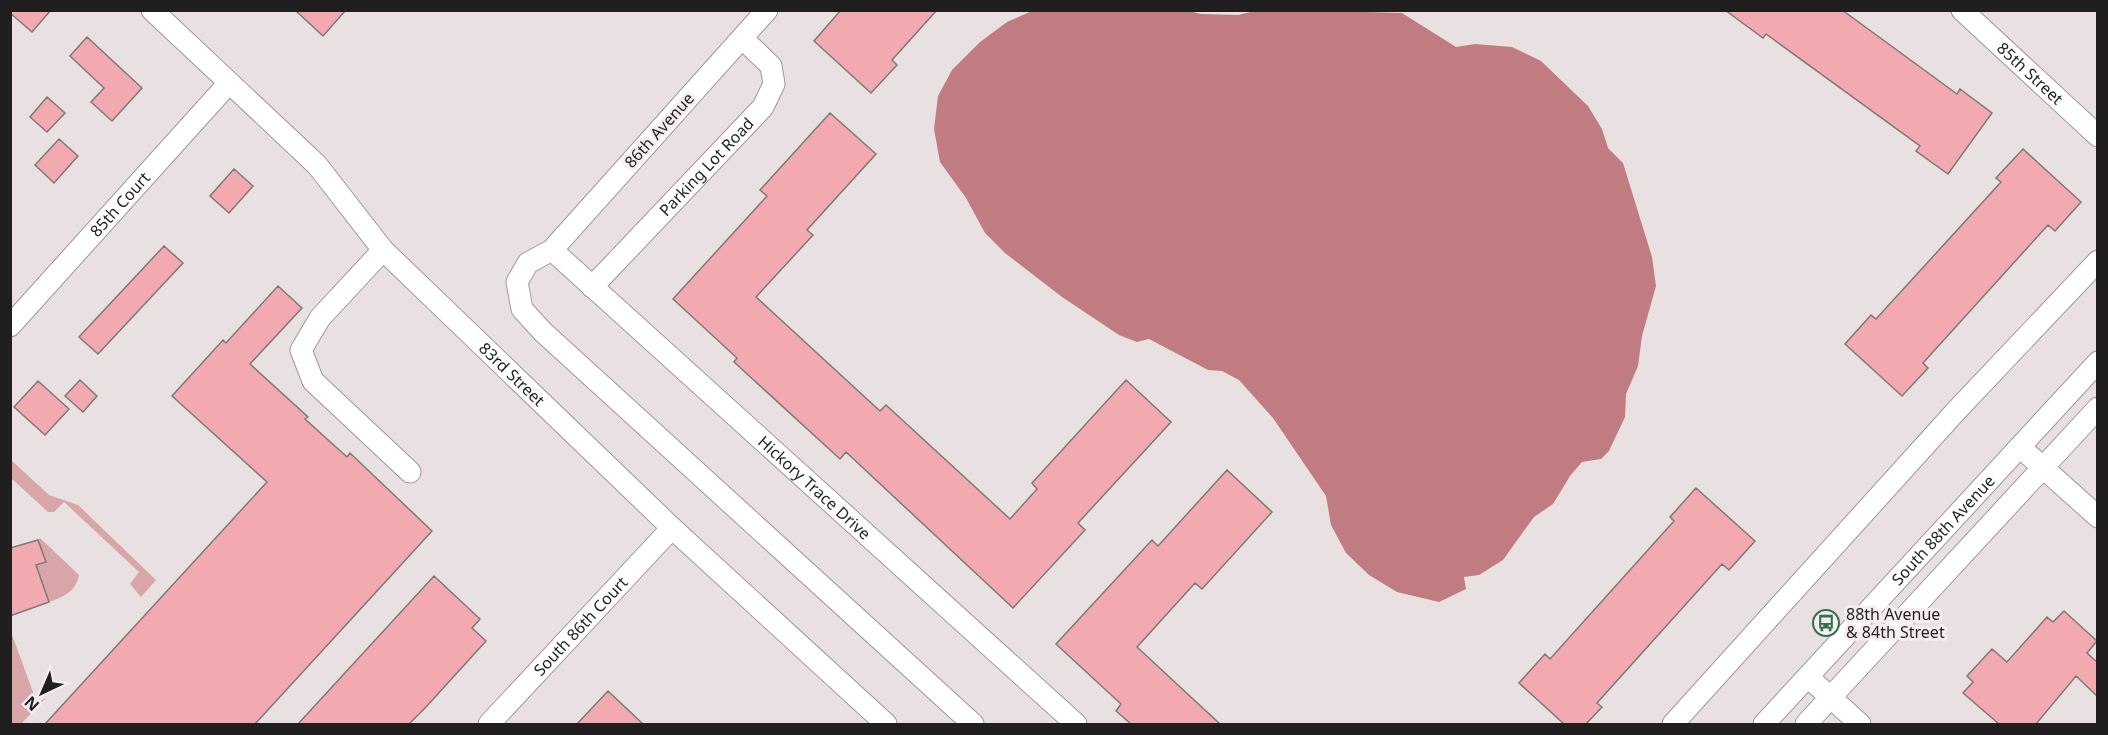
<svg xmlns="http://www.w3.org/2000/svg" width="2108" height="735" font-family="'Noto Sans',sans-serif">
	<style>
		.green { fill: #d8a5a9 }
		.water { fill: #c17c82 }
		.building { fill: #f2aab0; stroke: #7f7878; stroke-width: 1.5 }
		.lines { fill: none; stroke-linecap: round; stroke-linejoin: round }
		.minor-casing { stroke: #a09898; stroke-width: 23 }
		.minor { stroke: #fff; stroke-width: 21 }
		.labels { text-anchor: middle; stroke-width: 6; stroke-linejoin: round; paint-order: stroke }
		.street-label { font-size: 16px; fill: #211e1f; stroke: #f6eeee }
		.poi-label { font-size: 16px; fill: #211e1f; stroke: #f6eeee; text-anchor: start }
	</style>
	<rect width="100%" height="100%" fill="#e9e1e1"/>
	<path class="green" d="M 10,459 L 49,495 L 78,505 L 156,580 L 141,597 L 130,584 L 139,572 L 64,502 L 54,512 L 48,512 L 11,478 Z
		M 40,538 L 79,575 C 76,591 64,597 49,602 L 36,565 L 46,562 L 38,540 Z
		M 11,632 L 37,703 L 46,698 L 21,724 L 11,724 Z"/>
	<path class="water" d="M 1185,10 L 1201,14 L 1238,15 L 1259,10 L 1360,10 L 1365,12 L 1402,13 L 1456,47 L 1475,44 L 1512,47 L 1541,61 L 1588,106 L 1602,129 L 1608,148 L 1623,163 L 1652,257 L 1656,286 L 1642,336 L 1638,366 L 1626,394 L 1625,417 L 1609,451 L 1601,459 L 1582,462 L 1570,476 L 1553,504 L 1534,517 L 1503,560 L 1479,575 L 1464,577 L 1466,589 L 1439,602 L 1397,592 L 1369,575 L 1346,553 L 1331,525 L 1326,496 L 1273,418 L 1239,380 L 1222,371 L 1208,370 L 1149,339 L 1137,342 L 1119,335 L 1062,297 L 1005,253 L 985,233 L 966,198 L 940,162 L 934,129 L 938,96 L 952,70 L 980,42 L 1007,22 L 1032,11 Z"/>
	<path class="building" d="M 10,10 L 51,10 L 32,32 L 10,13 Z
		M 295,10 L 346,10 L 323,36 Z
		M 841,10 L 937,10 L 892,60 L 897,65 L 871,93 L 814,41 Z
		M 1725,10 L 1842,10 L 1957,94 L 1960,89 L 1992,113 L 1948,174 L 1916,151 L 1920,146 L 1766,34 L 1763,38 Z
		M 87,37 L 142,88 L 112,121 L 91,102 L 104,88 L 70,56 Z
		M 47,97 L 65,113 L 47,132 L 30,117 Z
		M 830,113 L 876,154 L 807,230 L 813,235 L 756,297 L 880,411 L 886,405 L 1010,519 L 1037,489 L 1032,483 L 1126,380 L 1171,422 L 1078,523 L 1085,530 L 1013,608 L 846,452 L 840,459 L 734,362 L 737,358 L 673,299 L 767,196 L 760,190 Z
		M 59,139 L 78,156 L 54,183 L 35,165 Z
		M 2023,149 L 2081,202 L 2055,231 L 2048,225 L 1923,363 L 1928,368 L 1902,396 L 1845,344 L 1871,315 L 1876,319 L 2001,182 L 1996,178 Z
		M 234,169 L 253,186 L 229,213 L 210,196 Z
		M 164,246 L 183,263 L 98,354 L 79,337 Z
		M 278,286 L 302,308 L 250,364 L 308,417 L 305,419 L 347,457 L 350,453 L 432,531 L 255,724 L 45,724 L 267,482 L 172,396 L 223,340 L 226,343 Z
		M 80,380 L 97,396 L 83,412 L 65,396 Z
		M 38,381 L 69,409 L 45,435 L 14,407 Z
		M 1227,470 L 1272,512 L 1202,589 L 1195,583 L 1137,647 L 1220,724 L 1131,724 L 1116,711 L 1121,704 L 1056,644 L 1152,540 L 1158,546 Z
		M 1696,488 L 1755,541 L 1729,570 L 1722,564 L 1597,703 L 1602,707 L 1586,724 L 1564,724 L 1519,683 L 1545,654 L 1550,659 L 1674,521 L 1670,517 Z
		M 38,540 L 46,562 L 36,565 L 49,602 L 10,616 L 10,548 Z
		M 434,576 L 480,619 L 472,628 L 486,641 L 426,707 L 409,724 L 298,724 Z
		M 2064,611 L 2097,641 L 2087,653 L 2097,662 L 2097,696 L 2076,676 L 2036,724 L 1999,724 L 1963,693 L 1973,682 L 1967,676 L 1992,649 L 2007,662 L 2047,617 L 2053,622 Z
		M 608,691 L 643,724 L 577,724 Z"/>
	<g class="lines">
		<defs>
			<g id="minor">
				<path id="s1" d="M 152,10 L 317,165 L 383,250 L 672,528 L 886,724"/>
				<path d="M 767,10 L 552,250 L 528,263 L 517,282 L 522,309 L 543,332 L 973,724"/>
				<path id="s2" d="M 1962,10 L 2098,136"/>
				<path d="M 383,250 L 320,318 L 301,350 L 313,381 L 410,472"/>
				<path id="s3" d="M 552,250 L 1076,724"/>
				<path id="s4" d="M 592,287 L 763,107 L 774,84 L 771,66 L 742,38"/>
				<path id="s5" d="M 10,326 L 229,83"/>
				<path d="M 2020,447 L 2098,517"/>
				<path d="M 1808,677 L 1860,724"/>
				<path id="s6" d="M 489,724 L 672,528"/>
				<path d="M 1673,724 L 1957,410 L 2098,261"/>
				<path id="s7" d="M 1764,724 L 2098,362"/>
				<path d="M 1806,724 L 2098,408"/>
			</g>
		</defs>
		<use href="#minor" class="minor-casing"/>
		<use href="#minor" class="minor"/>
	</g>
	<defs>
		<symbol id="bus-ring" viewBox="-11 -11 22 22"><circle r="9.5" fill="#f6eeee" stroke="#346d54" stroke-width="1.5"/><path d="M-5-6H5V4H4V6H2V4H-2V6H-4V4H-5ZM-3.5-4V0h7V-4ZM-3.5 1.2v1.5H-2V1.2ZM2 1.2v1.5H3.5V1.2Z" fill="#346d54"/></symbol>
	</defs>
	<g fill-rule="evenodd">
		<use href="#bus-ring" x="1811" y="608" width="30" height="30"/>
	</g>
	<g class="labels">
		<g class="street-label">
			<text dy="6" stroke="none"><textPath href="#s2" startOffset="93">85th Street</textPath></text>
			<text transform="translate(659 130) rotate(-48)" y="6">86th Avenue</text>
			<text dy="6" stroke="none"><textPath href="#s4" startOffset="166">Parking Lot Road</textPath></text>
			<text dy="6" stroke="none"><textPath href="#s5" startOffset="164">85th Court</textPath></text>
			<text dy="6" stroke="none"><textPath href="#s1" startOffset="513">83rd Street</textPath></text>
			<text dy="6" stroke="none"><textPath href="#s3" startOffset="354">Hickory Trace Drive</textPath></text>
			<text dy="6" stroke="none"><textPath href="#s7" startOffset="264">South 88th Avenue</textPath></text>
			<text dy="6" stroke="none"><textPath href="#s6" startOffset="134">South 86th Court</textPath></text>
		</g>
		<g class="poi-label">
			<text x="1846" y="620">88th Avenue<tspan x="1846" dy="18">&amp; 84th Street</tspan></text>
		</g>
	</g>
	<rect width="2108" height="735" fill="none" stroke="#211e1f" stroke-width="24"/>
	<g transform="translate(42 693) rotate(224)" stroke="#f6eeee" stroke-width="4.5" paint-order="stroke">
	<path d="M0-4.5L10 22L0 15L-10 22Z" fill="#211e1f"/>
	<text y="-9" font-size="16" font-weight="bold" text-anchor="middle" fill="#211e1f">N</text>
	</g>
</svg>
